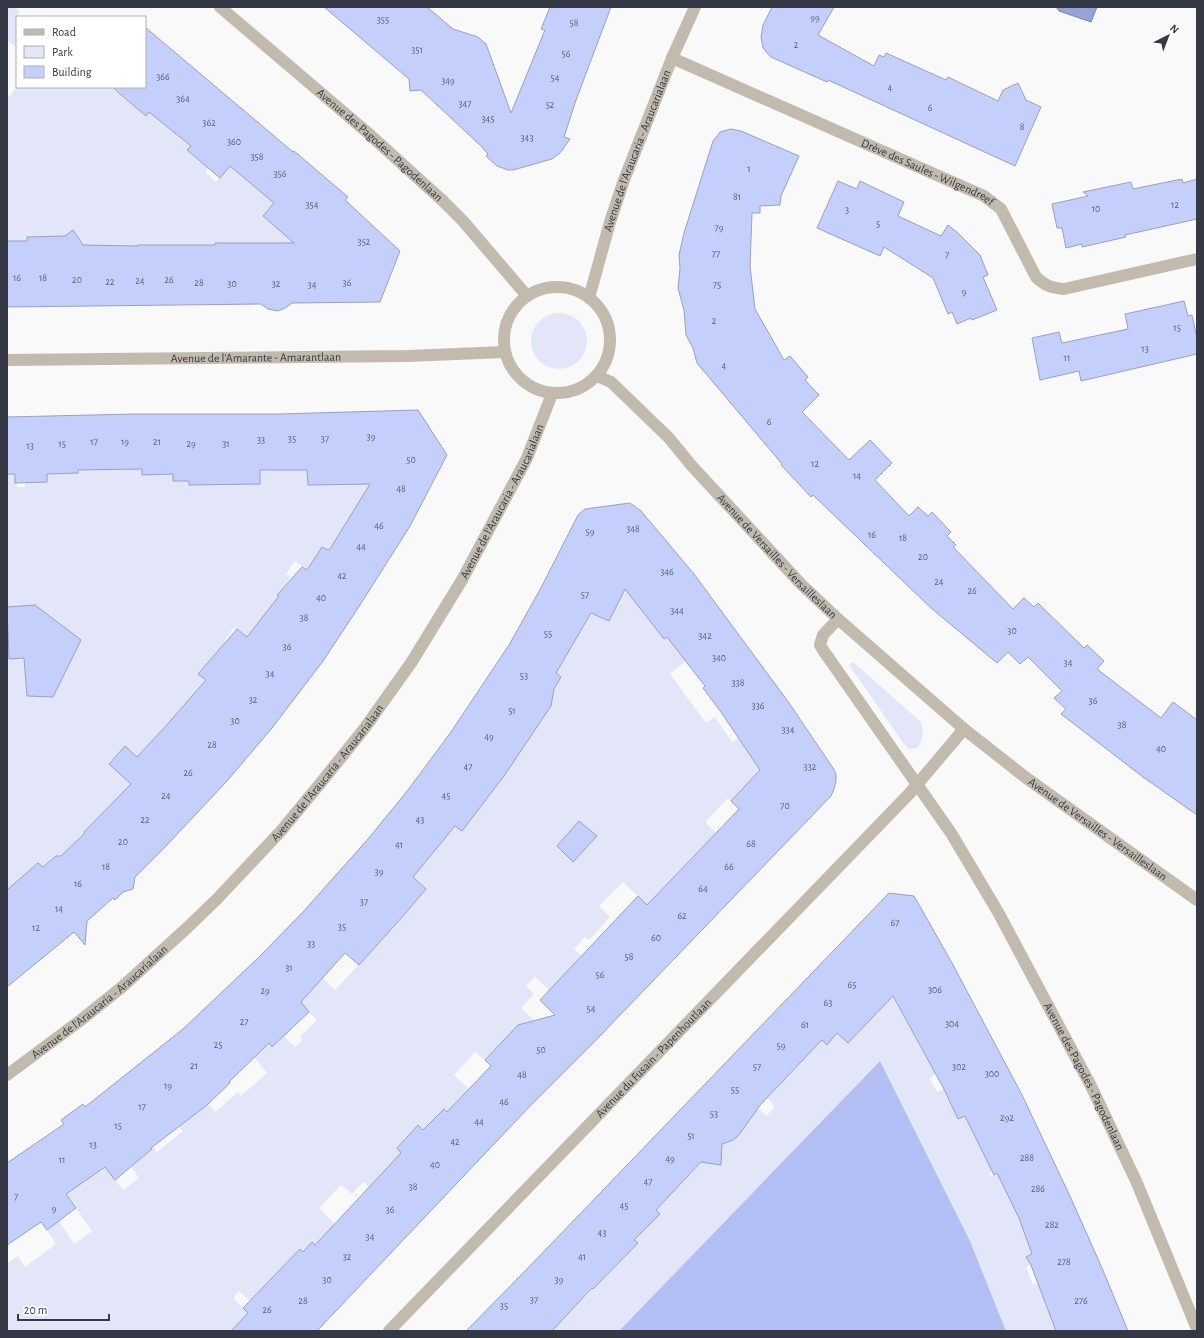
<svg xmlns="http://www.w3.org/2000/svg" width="1204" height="1338" font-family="'Alegreya Sans',sans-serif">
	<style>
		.green { fill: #e2e6f8 }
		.forest { fill: #b2bef4 }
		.water { fill: #97a3d7; stroke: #7a83ab }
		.building { fill: #c5cffb; stroke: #98a0c0 }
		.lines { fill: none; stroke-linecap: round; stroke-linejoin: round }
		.minor { stroke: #c2baad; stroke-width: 12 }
		.tertiary { stroke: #c2baad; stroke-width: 12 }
		.labels { text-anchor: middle; stroke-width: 3; stroke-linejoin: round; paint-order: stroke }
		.number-label { font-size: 10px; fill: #595e72 }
		.street-label { font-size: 12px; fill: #353845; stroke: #fff }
	</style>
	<rect width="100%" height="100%" fill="#f9f9f9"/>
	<path class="green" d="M 7,7 L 15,7 L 20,11 L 17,15 L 20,17 L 17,17 L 17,48 L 7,40 Z
		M 17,87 L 110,87 L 117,93 L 118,92 L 146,115 L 151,110 L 165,124 L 191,146 L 187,150 L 213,162 L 205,172 L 216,182 L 230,166 L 276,201 L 263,216 L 276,228 L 289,214 L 303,262 L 240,243 L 215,243 L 215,259 L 154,246 L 138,245 L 138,256 L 79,252 L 71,233 L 66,235 L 66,248 L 58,236 L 27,237 L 27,248 L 7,241 L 7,99 Z
		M531 341a28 28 0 1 1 56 0a28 28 0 1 1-56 0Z
		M 278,463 L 307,463 L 308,485 L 331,485 L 379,466 L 335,552 L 330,549 L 328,550 L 322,547 L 307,570 L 295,561 L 286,574 L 291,577 L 277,595 L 286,601 L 257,625 L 247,637 L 234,627 L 224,641 L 240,654 L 226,673 L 210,660 L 198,674 L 218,690 L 173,736 L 163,728 L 160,732 L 169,741 L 139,758 L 125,746 L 109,763 L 131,784 L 84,832 L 85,833 L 75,857 L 56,856 L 43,867 L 38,863 L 26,874 L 20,902 L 7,886 L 7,474 L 15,474 L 15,483 L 17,483 L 17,487 L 25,487 L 25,483 L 47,482 L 47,474 L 78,473 L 78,470 L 142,467 L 142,475 L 159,474 L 173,470 L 173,481 L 260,484 L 260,470 L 278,470 Z
		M 635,571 L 645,614 L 664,639 L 668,636 L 687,660 L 670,674 L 706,723 L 715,717 L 732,742 L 739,738 L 772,775 L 750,781 L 731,801 L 728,798 L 705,822 L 716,833 L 700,860 L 694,855 L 657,895 L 652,910 L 623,882 L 599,906 L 610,917 L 589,940 L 585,937 L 574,949 L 581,956 L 571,967 L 562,1002 L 535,977 L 526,986 L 534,994 L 521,1008 L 533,1019 L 531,1022 L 518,1025 L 485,1060 L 475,1052 L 454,1075 L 477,1097 L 423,1130 L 418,1125 L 397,1148 L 403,1154 L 369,1187 L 363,1182 L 352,1194 L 341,1185 L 319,1208 L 336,1225 L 316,1246 L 312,1242 L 303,1252 L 300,1249 L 287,1262 L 289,1264 L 265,1285 L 250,1301 L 239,1291 L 233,1298 L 251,1316 L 239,1329 L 236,1326 L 231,1331 L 7,1331 L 7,1263 L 18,1256 L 25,1267 L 56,1244 L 47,1230 L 59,1221 L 74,1244 L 92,1231 L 66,1194 L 103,1164 L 123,1190 L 139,1178 L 127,1161 L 143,1157 L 152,1149 L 148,1144 L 150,1143 L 157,1152 L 183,1131 L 176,1123 L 196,1114 L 208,1104 L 215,1112 L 238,1092 L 241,1096 L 267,1073 L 254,1057 L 269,1043 L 272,1047 L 284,1036 L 295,1047 L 303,1040 L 300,1037 L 317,1020 L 296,998 L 320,975 L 335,990 L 405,915 L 426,889 L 413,877 L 434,852 L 431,849 L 452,824 L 462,831 L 507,772 L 561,677 L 556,673 L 591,613 L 609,621 L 620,599 L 603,590 Z
		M 853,662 L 921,722 C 924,731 924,740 917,748 L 909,749 L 904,744 L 849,665 Z
		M 892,996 L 936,1074 L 929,1078 L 937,1092 L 944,1089 L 958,1119 L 977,1110 L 983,1152 L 992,1171 L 990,1173 L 991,1176 L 999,1172 L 1019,1218 L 1032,1254 L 1026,1257 L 1030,1265 L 1026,1267 L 1033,1285 L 1038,1283 L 1056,1331 L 1006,1331 L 970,1241 L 880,1061 L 619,1331 L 545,1331 L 563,1305 L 571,1311 L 637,1243 L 634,1240 L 660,1214 L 656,1210 L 705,1159 L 710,1163 L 716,1164 L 721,1157 L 722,1154 L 715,1147 L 733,1140 L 757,1107 L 766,1116 L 775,1107 L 764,1094 L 789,1075 L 822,1041 L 827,1045 L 837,1033 L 848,1043 Z"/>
	<path class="forest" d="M 880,1061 L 970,1241 L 1006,1331 L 619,1331 Z"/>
	<path class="water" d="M 1056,7 L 1097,7 L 1091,22 L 1059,11 Z"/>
	<path class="building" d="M 324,7 L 427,7 L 453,29 L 478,37 L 486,44 L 511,113 L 545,30 L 541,29 L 550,7 L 611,7 L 576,100 L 564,137 L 570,139 L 560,153 L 552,159 L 513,170 L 508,170 L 497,166 L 486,156 L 488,154 L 481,146 L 421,90 L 410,91 L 409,79 Z
		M 772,7 L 834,7 L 818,35 L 874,66 L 879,55 L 884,57 L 886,53 L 946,80 L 948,77 L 998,101 L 1003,90 L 1018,83 L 1026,100 L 1041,107 L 1015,166 L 828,80 L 827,82 L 771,57 L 767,53 L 763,48 L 761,37 L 763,25 Z
		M 145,27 L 293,152 L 294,151 L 348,197 L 345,200 L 400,251 L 380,302 L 292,303 L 285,308 L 278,311 L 268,309 L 261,304 L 7,307 L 7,241 L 27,241 L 27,237 L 65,236 L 73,230 L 83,245 L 138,246 L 138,245 L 215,245 L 215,243 L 294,243 L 263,216 L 274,203 L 230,166 L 220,178 L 187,150 L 191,146 L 149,112 L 146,116 L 112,87 L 145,87 Z
		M 731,129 L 741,131 L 799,156 L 781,196 L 780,205 L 760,206 L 760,213 L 752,213 L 750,266 L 755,309 L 784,360 L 790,356 L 808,377 L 805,380 L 819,395 L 802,412 L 849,460 L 870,440 L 892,463 L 875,480 L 909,516 L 918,507 L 928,516 L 932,512 L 951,532 L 947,536 L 956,545 L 953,547 L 1013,609 L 1024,598 L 1034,607 L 1038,603 L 1084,648 L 1087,645 L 1104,661 L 1097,669 L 1161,718 L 1173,702 L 1197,720 L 1197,815 L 1143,777 L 1061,714 L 1066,709 L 1054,698 L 1062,691 L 1028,657 L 1020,664 L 1008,652 L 997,663 L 931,608 L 813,495 L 811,497 L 781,465 L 782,464 L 697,363 L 693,348 L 686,335 L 684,310 L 678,288 L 680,269 L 679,255 L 684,233 L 713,141 L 720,132 Z
		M 1182,179 L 1183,183 L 1197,179 L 1197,219 L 1125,235 L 1126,237 L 1082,247 L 1082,244 L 1066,248 L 1062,228 L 1057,228 L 1052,204 L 1088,196 L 1083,192 L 1131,182 L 1133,189 Z
		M 838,181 L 857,189 L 860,181 L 904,202 L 898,216 L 941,236 L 948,225 L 959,234 L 980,255 L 988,275 L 983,277 L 997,310 L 972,320 L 971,318 L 957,324 L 952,312 L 948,314 L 933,278 L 884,247 L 880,256 L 817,228 Z
		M 1184,301 L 1188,316 L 1192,315 L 1197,338 L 1197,354 L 1081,381 L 1079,371 L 1040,380 L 1032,338 L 1059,332 L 1062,343 L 1128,329 L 1125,314 Z
		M 418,410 L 447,455 L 410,526 L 360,605 L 323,661 L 272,728 L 227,781 L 166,846 L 135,877 L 133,889 L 123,892 L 115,900 L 113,898 L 87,921 L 85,945 L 74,932 L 7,987 L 7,890 L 38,863 L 43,867 L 56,856 L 61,856 L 85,833 L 84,832 L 131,784 L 109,764 L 125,746 L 137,757 L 164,728 L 206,680 L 198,674 L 237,629 L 247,637 L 279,596 L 277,595 L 302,567 L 307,570 L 322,547 L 328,550 L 330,549 L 370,484 L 308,485 L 307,470 L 260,470 L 260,484 L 189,485 L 189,481 L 173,481 L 173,474 L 142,475 L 142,469 L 78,470 L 78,473 L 47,474 L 47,482 L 15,483 L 15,474 L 7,474 L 7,417 L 134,414 L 279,414 Z
		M 630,503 L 641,511 L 694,574 L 789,703 L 833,768 L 836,774 L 836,781 L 834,789 L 831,796 L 598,1038 L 531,1105 L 317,1331 L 231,1331 L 248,1313 L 243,1308 L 300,1249 L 303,1252 L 312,1242 L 315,1245 L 401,1153 L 397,1148 L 418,1125 L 423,1130 L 444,1109 L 447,1112 L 491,1066 L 485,1060 L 518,1025 L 555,1015 L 540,1000 L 638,896 L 647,905 L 695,855 L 739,809 L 731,801 L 760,770 L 721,712 L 703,688 L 705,686 L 667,637 L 664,639 L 625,589 L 609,621 L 591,613 L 556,673 L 561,677 L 554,689 L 551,706 L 504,776 L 462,831 L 455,826 L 413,877 L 426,889 L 404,915 L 359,965 L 345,953 L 301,1002 L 309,1012 L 272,1047 L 269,1043 L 229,1082 L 230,1083 L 207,1105 L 151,1148 L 152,1149 L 115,1180 L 105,1167 L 66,1194 L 76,1208 L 47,1230 L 41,1222 L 7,1245 L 7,1163 L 64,1124 L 61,1120 L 83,1104 L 85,1107 L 183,1029 L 258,958 L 303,912 L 368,839 L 408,790 L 451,732 L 509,645 L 542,586 L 578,515 L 585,509 Z
		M 35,605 L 81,640 L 53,697 L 27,696 L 24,658 L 9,659 L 7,607 Z
		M 579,821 L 597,836 L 573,862 L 557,846 Z
		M 889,893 L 914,896 L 952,963 L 1022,1095 L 1069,1194 L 1102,1268 L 1128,1331 L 1056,1331 L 1031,1265 L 1026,1257 L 1032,1254 L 1019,1218 L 997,1173 L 994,1175 L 965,1116 L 958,1119 L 944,1089 L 893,996 L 848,1043 L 837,1033 L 827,1045 L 822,1040 L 761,1104 L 738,1136 L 733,1140 L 722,1144 L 721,1165 L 701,1162 L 656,1210 L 660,1214 L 634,1240 L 638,1243 L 593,1289 L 592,1288 L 552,1331 L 466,1331 L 526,1270 Z"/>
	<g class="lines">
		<g class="minor">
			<path id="s1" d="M 672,58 L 984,196 L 1001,209 L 1036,277 C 1045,286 1052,288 1064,289 L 1197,259"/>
			<path id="s2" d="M 589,298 L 610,222 L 624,180 L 672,58 L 695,7"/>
			<path id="s3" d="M 7,360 L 407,356 L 505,352"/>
			<path id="s4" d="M 838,619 L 823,635 L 820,645 L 823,650 L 951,833 L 998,912 L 1091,1086 L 1137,1183 L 1197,1329"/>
			<path id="s5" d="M 7,1075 L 81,1020 L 122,987 L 188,927 L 217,899 L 281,831 L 323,780 L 364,729 L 411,663 L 462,580 L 527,458 L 552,394"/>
			<path id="s6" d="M 389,1331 L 909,794 L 964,729"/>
		</g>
		<g class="tertiary">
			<path id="s7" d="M 220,7 L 368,133 L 443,201 L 463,221 L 527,296"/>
			<circle cx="557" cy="340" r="53"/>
			<path id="s8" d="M 597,376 L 611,382 L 669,438 L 691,465 L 801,584 L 838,619 L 964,729 L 1025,777 L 1197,900"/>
		</g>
	</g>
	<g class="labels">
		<g class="number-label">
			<text x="815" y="21">99</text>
			<text x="383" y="23">355</text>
			<text x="574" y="26">58</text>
			<text x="796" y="48">2</text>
			<text x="417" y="53">351</text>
			<text x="566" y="57">56</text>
			<text x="163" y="80">366</text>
			<text x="555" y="81">54</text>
			<text x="448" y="84">349</text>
			<text x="890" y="91">4</text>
			<text x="183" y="102">364</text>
			<text x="465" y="107">347</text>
			<text x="550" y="108">52</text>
			<text x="930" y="111">6</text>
			<text x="488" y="122">345</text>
			<text x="209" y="126">362</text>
			<text x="1022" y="130">8</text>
			<text x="527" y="141">343</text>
			<text x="234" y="145">360</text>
			<text x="257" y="160">358</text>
			<text x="749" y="172">1</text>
			<text x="280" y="177">356</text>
			<text x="737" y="200">81</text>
			<text x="312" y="208">354</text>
			<text x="1175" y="208">12</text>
			<text x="1096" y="212">10</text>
			<text x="847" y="213">3</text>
			<text x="878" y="227">5</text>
			<text x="719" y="231">79</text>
			<text x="364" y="245">352</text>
			<text x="716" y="257">77</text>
			<text x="947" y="258">7</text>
			<text x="17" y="281">16</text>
			<text x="43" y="281">18</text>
			<text x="77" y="283">20</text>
			<text x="169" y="283">26</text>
			<text x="140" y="284">24</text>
			<text x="110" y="285">22</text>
			<text x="199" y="286">28</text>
			<text x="347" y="286">36</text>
			<text x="232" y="287">30</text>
			<text x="276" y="287">32</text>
			<text x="312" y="288">34</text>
			<text x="717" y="288">75</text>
			<text x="964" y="295">9</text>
			<text x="714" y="324">2</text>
			<text x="1177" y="331">15</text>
			<text x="1145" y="352">13</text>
			<text x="1067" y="361">11</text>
			<text x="724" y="369">4</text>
			<text x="769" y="425">6</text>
			<text x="371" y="440">39</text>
			<text x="292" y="442">35</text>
			<text x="325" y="442">37</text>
			<text x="261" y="443">33</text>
			<text x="94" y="445">17</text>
			<text x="125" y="445">19</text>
			<text x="157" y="445">21</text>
			<text x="62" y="447">15</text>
			<text x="191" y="447">29</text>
			<text x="226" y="447">31</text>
			<text x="30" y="449">13</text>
			<text x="411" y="463">50</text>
			<text x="815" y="467">12</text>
			<text x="857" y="479">14</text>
			<text x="401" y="492">48</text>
			<text x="379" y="529">46</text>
			<text x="633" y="532">348</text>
			<text x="590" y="535">59</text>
			<text x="872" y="538">16</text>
			<text x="903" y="541">18</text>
			<text x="361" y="550">44</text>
			<text x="923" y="560">20</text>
			<text x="667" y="575">346</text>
			<text x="342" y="579">42</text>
			<text x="939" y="585">24</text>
			<text x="972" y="594">26</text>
			<text x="585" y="598">57</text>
			<text x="321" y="601">40</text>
			<text x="677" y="614">344</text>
			<text x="304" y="621">38</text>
			<text x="1012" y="634">30</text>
			<text x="548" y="637">55</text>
			<text x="705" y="639">342</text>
			<text x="287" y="650">36</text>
			<text x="719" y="661">340</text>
			<text x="1068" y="666">34</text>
			<text x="270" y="677">34</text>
			<text x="524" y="679">53</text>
			<text x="738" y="686">338</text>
			<text x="253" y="703">32</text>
			<text x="1093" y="704">36</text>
			<text x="758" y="709">336</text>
			<text x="512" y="714">51</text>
			<text x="235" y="724">30</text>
			<text x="1122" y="728">38</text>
			<text x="788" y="733">334</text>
			<text x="489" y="740">49</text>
			<text x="212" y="748">28</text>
			<text x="1161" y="752">40</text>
			<text x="468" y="770">47</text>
			<text x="810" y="770">332</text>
			<text x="188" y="776">26</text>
			<text x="166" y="799">24</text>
			<text x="446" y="799">45</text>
			<text x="785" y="809">70</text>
			<text x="145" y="823">22</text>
			<text x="420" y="823">43</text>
			<text x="123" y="845">20</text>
			<text x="751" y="847">68</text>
			<text x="399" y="848">41</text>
			<text x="106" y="870">18</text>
			<text x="729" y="870">66</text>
			<text x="379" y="875">39</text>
			<text x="78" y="887">16</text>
			<text x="703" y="892">64</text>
			<text x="364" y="905">37</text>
			<text x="59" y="912">14</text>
			<text x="682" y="919">62</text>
			<text x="895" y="926">67</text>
			<text x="342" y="930">35</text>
			<text x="36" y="931">12</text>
			<text x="656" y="941">60</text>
			<text x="311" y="947">33</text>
			<text x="629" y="960">58</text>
			<text x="289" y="971">31</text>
			<text x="600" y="978">56</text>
			<text x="852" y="988">65</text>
			<text x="935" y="993">306</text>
			<text x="265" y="994">29</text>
			<text x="828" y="1006">63</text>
			<text x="591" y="1012">54</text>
			<text x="244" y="1025">27</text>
			<text x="952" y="1027">304</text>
			<text x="805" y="1028">61</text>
			<text x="218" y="1048">25</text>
			<text x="781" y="1049">59</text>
			<text x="541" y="1053">50</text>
			<text x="194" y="1069">21</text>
			<text x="757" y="1070">57</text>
			<text x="959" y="1070">302</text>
			<text x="992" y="1077">300</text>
			<text x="522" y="1078">48</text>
			<text x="168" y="1089">19</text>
			<text x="735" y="1093">55</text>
			<text x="504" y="1105">46</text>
			<text x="142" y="1110">17</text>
			<text x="714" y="1117">53</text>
			<text x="1007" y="1121">292</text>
			<text x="479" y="1125">44</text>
			<text x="118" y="1129">15</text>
			<text x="691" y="1139">51</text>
			<text x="455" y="1145">42</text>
			<text x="93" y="1148">13</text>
			<text x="1027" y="1161">288</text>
			<text x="670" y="1162">49</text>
			<text x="62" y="1163">11</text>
			<text x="435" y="1168">40</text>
			<text x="648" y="1185">47</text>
			<text x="413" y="1190">38</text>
			<text x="1038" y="1192">286</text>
			<text x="16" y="1200">7</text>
			<text x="624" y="1209">45</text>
			<text x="54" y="1212">9</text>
			<text x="390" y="1213">36</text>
			<text x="1052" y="1228">282</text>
			<text x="602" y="1236">43</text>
			<text x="370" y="1240">34</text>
			<text x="347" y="1260">32</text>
			<text x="582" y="1260">41</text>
			<text x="1064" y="1265">278</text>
			<text x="327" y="1283">30</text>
			<text x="559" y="1283">39</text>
			<text x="534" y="1303">37</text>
			<text x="303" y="1304">28</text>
			<text x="1081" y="1304">276</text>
			<text x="504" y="1309">35</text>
			<text x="267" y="1313">26</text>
		</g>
		<g class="street-label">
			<text dy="4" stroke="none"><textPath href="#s7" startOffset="211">Avenue des Pagodes - Pagodenlaan</textPath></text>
			<text dy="4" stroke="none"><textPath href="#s2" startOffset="155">Avenue de l'Araucaria - Araucarialaan</textPath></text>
			<text dy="4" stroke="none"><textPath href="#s1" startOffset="280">Drève des Saules - Wilgendreef</textPath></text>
			<text dy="4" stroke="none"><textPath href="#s3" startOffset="249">Avenue de l'Amarante - Amarantlaan</textPath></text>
			<text dy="4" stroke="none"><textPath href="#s5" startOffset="766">Avenue de l'Araucaria - Araucarialaan</textPath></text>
			<text dy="4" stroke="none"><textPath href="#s8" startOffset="256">Avenue de Versailles - Versailleslaan</textPath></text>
			<text dy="4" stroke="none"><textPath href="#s5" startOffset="442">Avenue de l'Araucaria - Araucarialaan</textPath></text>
			<text dy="4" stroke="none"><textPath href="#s8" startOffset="678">Avenue de Versailles - Versailleslaan</textPath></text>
			<text dy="4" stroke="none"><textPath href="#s5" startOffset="118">Avenue de l'Araucaria - Araucarialaan</textPath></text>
			<text dy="4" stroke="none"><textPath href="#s6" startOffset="380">Avenue du Fusain - Papenhoutlaan</textPath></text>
			<text dy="4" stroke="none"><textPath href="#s4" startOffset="539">Avenue des Pagodes - Pagodenlaan</textPath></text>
		</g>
	</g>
	<rect width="1204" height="1338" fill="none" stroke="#353845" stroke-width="16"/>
	<rect x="16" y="16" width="130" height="72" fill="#ffffff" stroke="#aeafb5"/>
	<rect x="24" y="29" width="20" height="6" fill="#c2baad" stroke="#aeafb5"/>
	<text x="52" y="36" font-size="12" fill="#353845">Road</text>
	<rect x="24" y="46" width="20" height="12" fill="#e2e6f8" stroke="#aeafb5"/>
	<text x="52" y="56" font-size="12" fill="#353845">Park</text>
	<rect x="24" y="66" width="20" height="12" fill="#c5cffb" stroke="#aeafb5"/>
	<text x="52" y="76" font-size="12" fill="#353845">Building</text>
	<g transform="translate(1168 36) rotate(42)" stroke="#ffffff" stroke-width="3" paint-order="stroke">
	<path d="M0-3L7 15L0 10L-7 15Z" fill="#353845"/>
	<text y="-6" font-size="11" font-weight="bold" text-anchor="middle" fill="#353845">N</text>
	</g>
	<path d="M18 1314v6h91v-6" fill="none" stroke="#353845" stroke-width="2"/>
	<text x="24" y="1314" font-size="12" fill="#353845" stroke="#ffffff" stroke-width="3" paint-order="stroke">20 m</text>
</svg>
